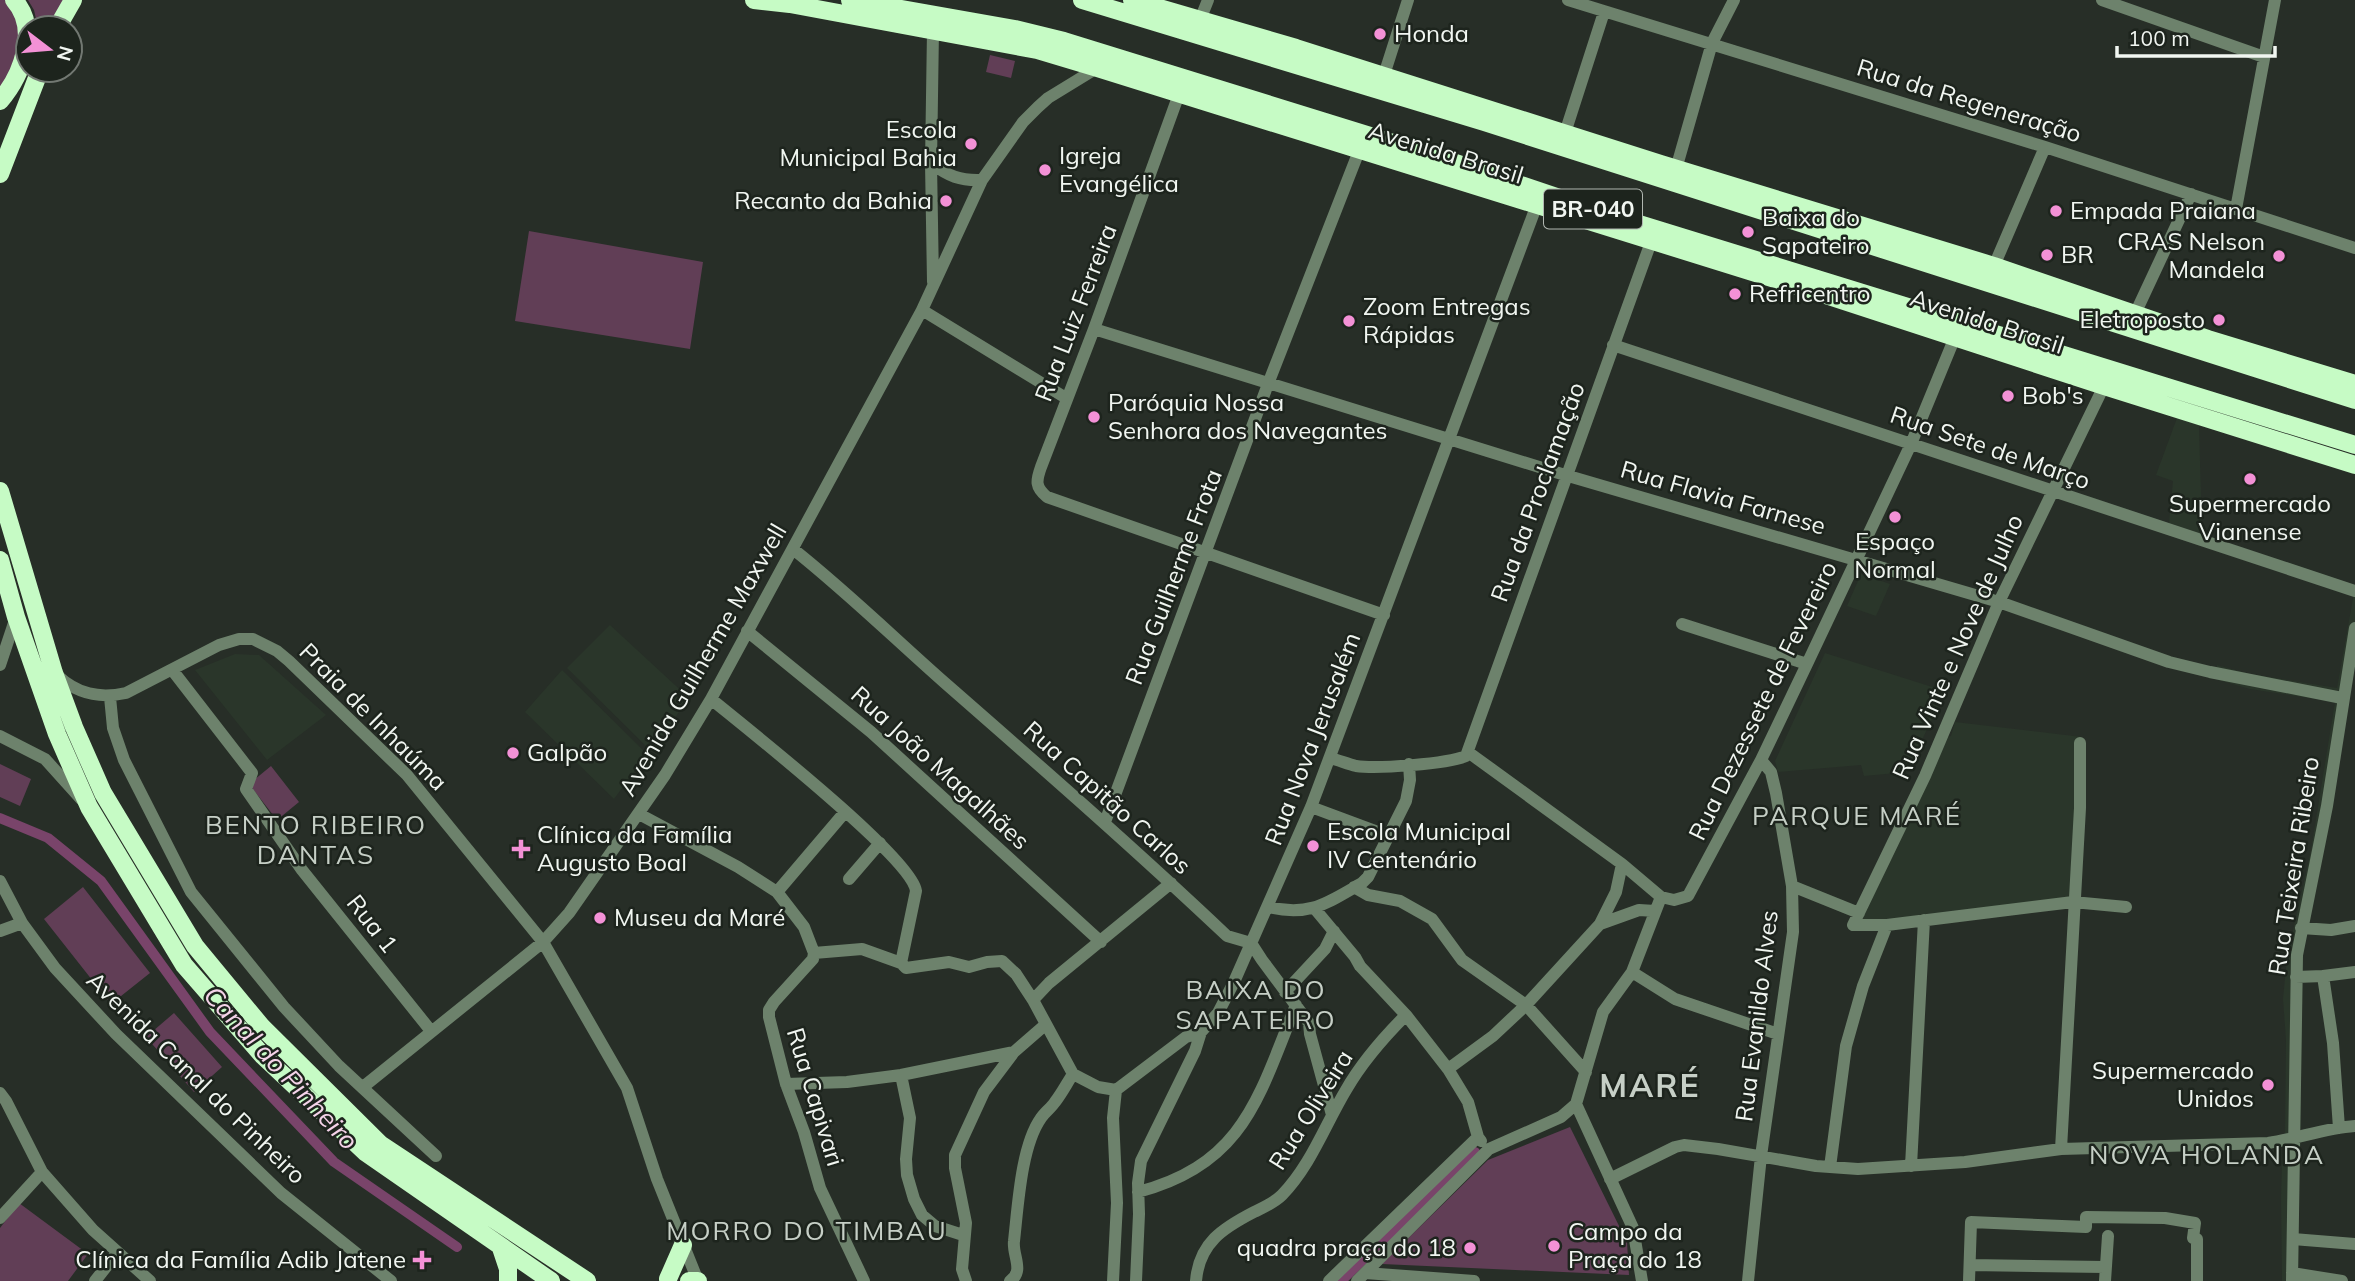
<svg xmlns="http://www.w3.org/2000/svg" width="2355" height="1281" font-family="Mulish,sans-serif">
	<style>
		.built { fill: #2a362a }
		.green { fill: #613e56 }
		.lines { fill: none; stroke-linecap: round; stroke-linejoin: round }
		.canal { stroke: #79446a; stroke-width: 10 }
		.minor { stroke: #6d826c; stroke-width: 12 }
		.highway { stroke: #c6fbc5; stroke-width: 18 }
		.poi-dot { fill: #f391d6; stroke: #1d241d; stroke-width: 2.5 }
		.labels { text-anchor: middle; stroke-width: 5; stroke-linejoin: round; paint-order: stroke }
		.shield { fill: #1d241d; stroke: #b1b7b1; stroke-width: 2 }
		.shield-label { font-size: 23px; font-weight: bold; fill: #f1f6f1 }
		.poi-label { font-size: 24px; fill: #f1f6f1; stroke: #1d241d; text-anchor: start }
		.street-label { font-size: 24px; fill: #f1f6f1; stroke: #1d241d }
		.neighbourhood-label { font-size: 26px; letter-spacing: 2px; fill: #c6cfc6; stroke: #1d241d }
		.water-label { font-size: 26px; font-style: italic; fill: #f5d3e9; stroke: #1d241d }
		.district-label { font-size: 32px; font-weight: bold; letter-spacing: 2px; fill: #c6cfc6; stroke: #1d241d }
	</style>
	<rect width="100%" height="100%" fill="#272e27"/>
	<path class="built" d="M 2177,418 L 2199,425 L 2202,534 L 2169,523 L 2173,481 L 2156,475 Z
		M 1861,574 L 1890,584 L 1876,616 L 1847,606 Z
		M 2355,587 L 2355,646 L 2303,950 L 2298,1281 L 2282,1281 L 2281,1198 L 2282,1161 L 2285,1137 L 2286,1040 L 2283,999 L 2287,957 L 2311,850 L 2335,702 L 2250,689 L 2215,679 L 2217,665 L 2250,674 L 2337,688 Z
		M 610,625 L 689,698 L 651,751 L 567,668 Z
		M 1825,653 L 1945,691 L 1907,772 L 1864,776 L 1861,765 L 1778,772 L 1775,761 Z
		M 235,654 L 259,655 L 326,715 L 267,760 L 195,670 Z
		M 562,670 L 647,754 L 614,799 L 525,712 Z
		M 1955,722 L 2082,737 L 2083,755 L 2073,898 L 1862,924 L 1860,921 L 1947,737 L 1951,736 Z"/>
	<path class="green" d="M 0,0 L 6,0 L 15,9 L 23,45 L 0,96 Z
		M 28,0 L 67,0 L 52,28 L 38,28 L 34,10 Z
		M 990,55 L 1015,61 L 1011,78 L 986,72 Z
		M 529,231 L 703,262 L 690,349 L 515,321 Z
		M 0,764 L 31,779 L 20,806 L 0,797 Z
		M 271,766 L 299,802 L 277,820 L 249,784 Z
		M 83,887 L 150,973 L 111,1004 L 44,919 Z
		M 174,1013 L 222,1067 L 194,1092 L 146,1037 Z
		M 1570,1127 L 1627,1242 L 1629,1275 L 1382,1264 L 1488,1160 Z
		M 19,1203 L 88,1254 L 68,1281 L 0,1281 L 0,1228 Z"/>
	<g class="lines">
		<path class="canal" d="M 0,818 L 48,838 L 101,881 L 210,1032 L 334,1162 L 457,1247
			M 1341,1281 L 1475,1152"/>
		<path class="minor" d="M 1568,0 L 2045,147 L 2355,248
			M 2102,0 L 2264,57
			M 1200,20 L 1208,0
			M 1384,75 L 1408,0
			M 1179,94 L 1094,329 L 1041,467 C 1036,481 1035,487 1047,497 L 1384,615
			M 1565,133 L 1604,12
			M 931,163 C 948,176 960,181 982,180
			M 1676,169 L 1712,43 L 1734,0
			M 2236,209 L 2275,0
			M 1994,266 L 2045,147
			M 933,282 L 931,163 L 933,30
			M 922,310 L 1066,398
			M 2135,314 L 2191,194
			M 1094,329 L 1565,475 L 1999,602 L 2169,662 L 2210,672 L 2342,698
			M 1613,345 L 2355,591
			M 2104,386 L 1999,602 L 1925,776 L 1853,925 L 1887,925 L 2073,902 L 2126,907
			M 793,549 C 846,591 894,638 945,683 C 1040,766 1135,849 1227,936 L 1251,943 L 1262,960 L 1309,1023 L 1310,1034 L 1332,1115
			M 1682,624 L 1807,664
			M 747,631 L 871,732 L 1101,942
			M 0,665 L 16,617
			M 173,671 L 252,773 L 246,789 L 302,870 L 431,1031
			M 57,675 C 77,694 99,699 126,693 L 219,645 L 239,639 L 253,639 L 277,651 L 289,661 L 407,775 L 543,942 L 627,1088 L 657,1179 L 698,1281
			M 110,697 L 113,728 L 124,760 L 191,892 L 284,1007 L 339,1066 L 436,1156
			M 711,699 C 745,727 912,858 916,891 L 901,963
			M 0,736 L 45,759 L 81,799
			M 1468,752 L 1622,864 L 1661,897 L 1674,900 L 1688,896 L 1761,760 L 1807,664 L 1911,444 L 1955,337
			M 1330,758 C 1338,760 1348,764 1356,766 C 1377,769 1447,764 1466,756 L 1651,242
			M 1311,807 L 1389,836
			M 639,814 L 738,867 L 777,892 L 804,927 L 814,953 L 813,959 L 774,1002 L 769,1010 L 769,1017 L 786,1084 L 804,1132 L 820,1188 L 864,1281
			M 1105,822 L 1268,384 L 1359,151
			M 849,879 L 880,843
			M 0,881 L 22,923 L 55,968 L 116,1034 L 281,1193 L 391,1281
			M 1792,886 L 1859,913
			M 1354,887 L 1368,895 L 1400,901 L 1432,919 L 1462,960 L 1526,1005 L 1586,1072
			M 777,892 L 845,812
			M 1268,907 C 1310,917 1327,903 1362,883 L 1368,877 L 1406,801 L 1410,780 L 1409,764
			M 1315,909 L 1355,957 L 1360,966 L 1406,1015 L 1448,1069 L 1468,1102 L 1478,1137
			M 1600,924 L 1639,910 L 1655,911
			M 2301,928 L 2331,930 L 2355,926
			M 0,931 L 22,923
			M 814,953 L 862,949 L 901,963 L 906,968 L 949,962 L 969,967 L 987,962 L 1002,961 L 1016,974 L 1033,1000
			M 1632,972 L 1675,999 L 1778,1034
			M 2323,976 L 2333,1043 L 2339,1128
			M 2296,977 L 2323,976 L 2355,972
			M 1285,992 L 1325,949 L 1334,931
			M 1448,1069 L 1493,1036 L 1526,1005 L 1600,924 L 1616,892 L 1622,864
			M 901,1075 L 910,1118 L 906,1159 L 907,1175 L 914,1199 L 922,1215 L 935,1226 L 963,1235
			M 786,1084 L 847,1082 L 901,1075 L 1014,1052 L 1045,1025
			M 363,1087 L 543,942 L 569,913 L 665,775 L 711,699 L 922,310 L 982,180 L 1023,122 L 1038,107 L 1048,98 L 1097,68
			M 1116,1090 L 1098,1087 L 1073,1074 L 1033,1000 L 1049,983 L 1171,883
			M 1116,1090 L 1186,1037 L 1201,1032
			M 0,1093 L 6,1101 L 42,1172 L 93,1230 L 150,1281
			M 1576,1104 L 1633,1228 L 1642,1281
			M 2061,1149 L 2080,808 L 2080,743
			M 1911,1166 L 1924,920
			M 1830,1167 L 1846,1046 L 1863,986 L 1887,925
			M 1610,1179 L 1675,1147 L 1684,1145 L 1718,1149 L 1816,1166 L 1858,1169 L 1965,1162 L 2061,1149 L 2268,1143 C 2297,1139 2325,1128 2355,1126
			M 1138,1192 C 1245,1164 1259,1095 1296,1005
			M 0,1218 L 42,1172
			M 2293,1239 L 2355,1244
			M 1970,1265 L 2105,1267
			M 1365,1273 L 1474,1281
			M 2292,1273 L 2342,1281
			M 95,1281 L 117,1253
			M 966,1281 L 962,1269 L 966,1223 L 955,1168 L 955,1155 L 984,1092 L 1014,1052
			M 1010,1281 C 1025,1271 1012,1255 1014,1241 C 1018,1206 1021,1146 1041,1118 C 1045,1112 1051,1108 1055,1102 C 1062,1093 1067,1083 1073,1074
			M 1113,1281 L 1117,1203 L 1113,1118 L 1116,1090
			M 1136,1281 L 1139,1214 L 1138,1183 L 1141,1161 L 1195,1051 L 1201,1032 L 1218,1013 L 1234,982 L 1311,807 L 1536,207
			M 1196,1281 C 1199,1243 1223,1228 1254,1212 C 1264,1207 1274,1203 1282,1195 C 1311,1165 1325,1125 1346,1090 C 1362,1062 1383,1038 1406,1015
			M 1329,1281 L 1478,1137 L 1481,1141
			M 1357,1281 L 1489,1149 L 1561,1117 L 1576,1104 L 1603,1012 L 1632,972 L 1661,897
			M 1748,1281 L 1761,1156 L 1793,932 L 1792,886 L 1776,793 L 1771,772 L 1761,760
			M 1969,1281 L 1971,1222 L 2086,1227 L 2086,1217 L 2165,1218 L 2195,1223 L 2193,1238
			M 2105,1281 L 2108,1236
			M 2197,1281 L 2197,1239
			M 2292,1281 L 2297,955 L 2327,806 L 2355,628"/>
		<path class="highway" d="M 754,0 L 790,4 L 1037,50 L 1097,68 L 1804,288 L 2104,386 L 2355,465
			M 850,0 L 1015,29 L 1064,41 L 1432,155 L 1607,214 L 2355,445
			M 1082,0 L 1484,122 L 2355,400
			M 1132,0 L 1296,48 L 1661,164 L 1994,266 L 2208,339 L 2355,384
			M 57,28 L 73,0
			M 0,101 C 22,75 40,29 14,0
			M 0,174 L 40,70
			M 0,491 L 54,673 L 74,727 L 103,793 L 195,946 L 262,1027 L 380,1144 L 587,1281
			M 0,560 L 16,617 L 57,734 L 89,807 L 184,965 L 263,1056 L 365,1152 L 551,1281
			M 501,1248 L 508,1269 L 508,1281
			M 668,1279 L 683,1245
			M 689,1281 L 698,1281"/>
	</g>
	<g class="poi-dot">
		<circle cx="1380" cy="34" r="7"/>
		<circle cx="971" cy="144" r="7"/>
		<circle cx="1045" cy="170" r="7"/>
		<circle cx="946" cy="201" r="7"/>
		<circle cx="2056" cy="211" r="7"/>
		<circle cx="1748" cy="232" r="7"/>
		<circle cx="2047" cy="255" r="7"/>
		<circle cx="2279" cy="256" r="7"/>
		<circle cx="1735" cy="294" r="7"/>
		<circle cx="2219" cy="320" r="7"/>
		<circle cx="1349" cy="321" r="7"/>
		<circle cx="2008" cy="396" r="7"/>
		<circle cx="1094" cy="417" r="7"/>
		<circle cx="2250" cy="479" r="7"/>
		<circle cx="1895" cy="517" r="7"/>
		<circle cx="513" cy="753" r="7"/>
		<circle cx="1313" cy="846" r="7"/>
		<path d="M517.5 838.5h7v7h7v7h-7v7h-7v-7h-7v-7h7z"/>
		<circle cx="600" cy="918" r="7"/>
		<circle cx="2268" cy="1085" r="7"/>
		<circle cx="1554" cy="1246" r="7"/>
		<circle cx="1470" cy="1248" r="7"/>
		<path d="M418.5 1249.5h7v7h7v7h-7v7h-7v-7h-7v-7h7z"/>
	</g>
	<g class="labels">
		<rect class="shield" x="1544" y="189.5" width="98" height="39" rx="5"/>
		<g class="shield-label">
			<text x="1593" y="217">BR-040</text>
		</g>
		<g class="poi-label">
			<text x="1394" y="42">Honda</text>
			<text x="957" y="138" text-anchor="end">Escola<tspan x="957" dy="28">Municipal Bahia</tspan></text>
			<text x="1059" y="164">Igreja<tspan x="1059" dy="28">Evangélica</tspan></text>
			<text x="932" y="209" text-anchor="end">Recanto da Bahia</text>
			<text x="2070" y="219">Empada Praiana</text>
			<text x="1762" y="226">Baixa do<tspan x="1762" dy="28">Sapateiro</tspan></text>
			<text x="2265" y="250" text-anchor="end">CRAS Nelson<tspan x="2265" dy="28">Mandela</tspan></text>
			<text x="2061" y="263">BR</text>
			<text x="1749" y="302">Refricentro</text>
			<text x="1363" y="315">Zoom Entregas<tspan x="1363" dy="28">Rápidas</tspan></text>
			<text x="2205" y="328" text-anchor="end">Eletroposto</text>
			<text x="2022" y="404">Bob's</text>
			<text x="1108" y="411">Paróquia Nossa<tspan x="1108" dy="28">Senhora dos Navegantes</tspan></text>
			<text x="2250" y="512" text-anchor="middle">Supermercado<tspan x="2250" dy="28">Vianense</tspan></text>
			<text x="1895" y="550" text-anchor="middle">Espaço<tspan x="1895" dy="28">Normal</tspan></text>
			<text x="527" y="761">Galpão</text>
			<text x="1327" y="840">Escola Municipal<tspan x="1327" dy="28">IV Centenário</tspan></text>
			<text x="537" y="843">Clínica da Família<tspan x="537" dy="28">Augusto Boal</tspan></text>
			<text x="614" y="926">Museu da Maré</text>
			<text x="2254" y="1079" text-anchor="end">Supermercado<tspan x="2254" dy="28">Unidos</tspan></text>
			<text x="1568" y="1240">Campo da<tspan x="1568" dy="28">Praça do 18</tspan></text>
			<text x="1456" y="1256" text-anchor="end">quadra praça do 18</text>
			<text x="406" y="1268" text-anchor="end">Clínica da Família Adib Jatene</text>
		</g>
		<g class="street-label">
			<text transform="translate(1969 101) rotate(17)" y="8">Rua da Regeneração</text>
			<text transform="translate(1446 153) rotate(17)" y="8">Avenida Brasil</text>
			<text transform="translate(1076 313) rotate(-69)" y="8">Rua Luiz Ferreira</text>
			<text transform="translate(1987 322) rotate(18)" y="8">Avenida Brasil</text>
			<text transform="translate(1990 448) rotate(19)" y="8">Rua Sete de Março</text>
			<text transform="translate(1538 492) rotate(-70)" y="8">Rua da Proclamação</text>
			<text transform="translate(1723 498) rotate(16)" y="8">Rua Flavia Farnese</text>
			<text transform="translate(1174 577) rotate(-69)" y="8">Rua Guilherme Frota</text>
			<text transform="translate(1958 647) rotate(-66)" y="8">Rua Vinte e Nove de Julho</text>
			<text transform="translate(703 660) rotate(-60)" y="8">Avenida Guilherme Maxwell</text>
			<text transform="translate(1763 701) rotate(-64)" y="8">Rua Dezessete de Fevereiro</text>
			<text transform="translate(373 717) rotate(45)" y="8">Praia de Inhaúma</text>
			<text transform="translate(1313 739) rotate(-69)" y="8">Rua Nova Jerusalém</text>
			<text transform="translate(940 768) rotate(42)" y="8">Rua João Magalhães</text>
			<text transform="translate(1107 798) rotate(42)" y="8">Rua Capitão Carlos</text>
			<text transform="translate(2294 866) rotate(-81)" y="8">Rua Teixeira Ribeiro</text>
			<text transform="translate(372 924) rotate(52)" y="8">Rua 1</text>
			<text transform="translate(1757 1016) rotate(-83)" y="8">Rua Evanildo Alves</text>
			<text transform="translate(196 1078) rotate(44)" y="8">Avenida Canal do Pinheiro</text>
			<text transform="translate(815 1097) rotate(73)" y="8">Rua Capivari</text>
			<text transform="translate(1311 1110) rotate(-58)" y="8">Rua Oliveira</text>
		</g>
		<g class="neighbourhood-label">
			<text x="1857" y="825">PARQUE MARÉ</text>
			<text x="316" y="834">BENTO RIBEIRO<tspan x="316" dy="30">DANTAS</tspan></text>
			<text x="1256" y="999">BAIXA DO<tspan x="1256" dy="30">SAPATEIRO</tspan></text>
			<text x="2207" y="1164">NOVA HOLANDA</text>
			<text x="807" y="1240">MORRO DO TIMBAU</text>
		</g>
		<g class="water-label">
			<text transform="translate(281 1068) rotate(47)" y="9">Canal do Pinheiro</text>
		</g>
		<g class="district-label">
			<text x="1650" y="1097">MARÉ</text>
		</g>
	</g>
	<g transform="translate(49 49) rotate(106)"><circle r="33" fill="#1d241d" stroke="#727872" stroke-width="2"/>
	<path d="M0-5L12 26L0 18L-12 26Z" fill="#f391d6"/>
	<text y="-10" font-size="19" font-weight="bold" text-anchor="middle" fill="#f1f6f1">N</text>
	</g>
	<path d="M2117 46v10h158v-10" fill="none" stroke="#f1f6f1" stroke-width="3.5"/>
	<text x="2128" y="46" font-size="21" fill="#f1f6f1" stroke="#1d241d" stroke-width="5" paint-order="stroke">100 m</text>
</svg>
